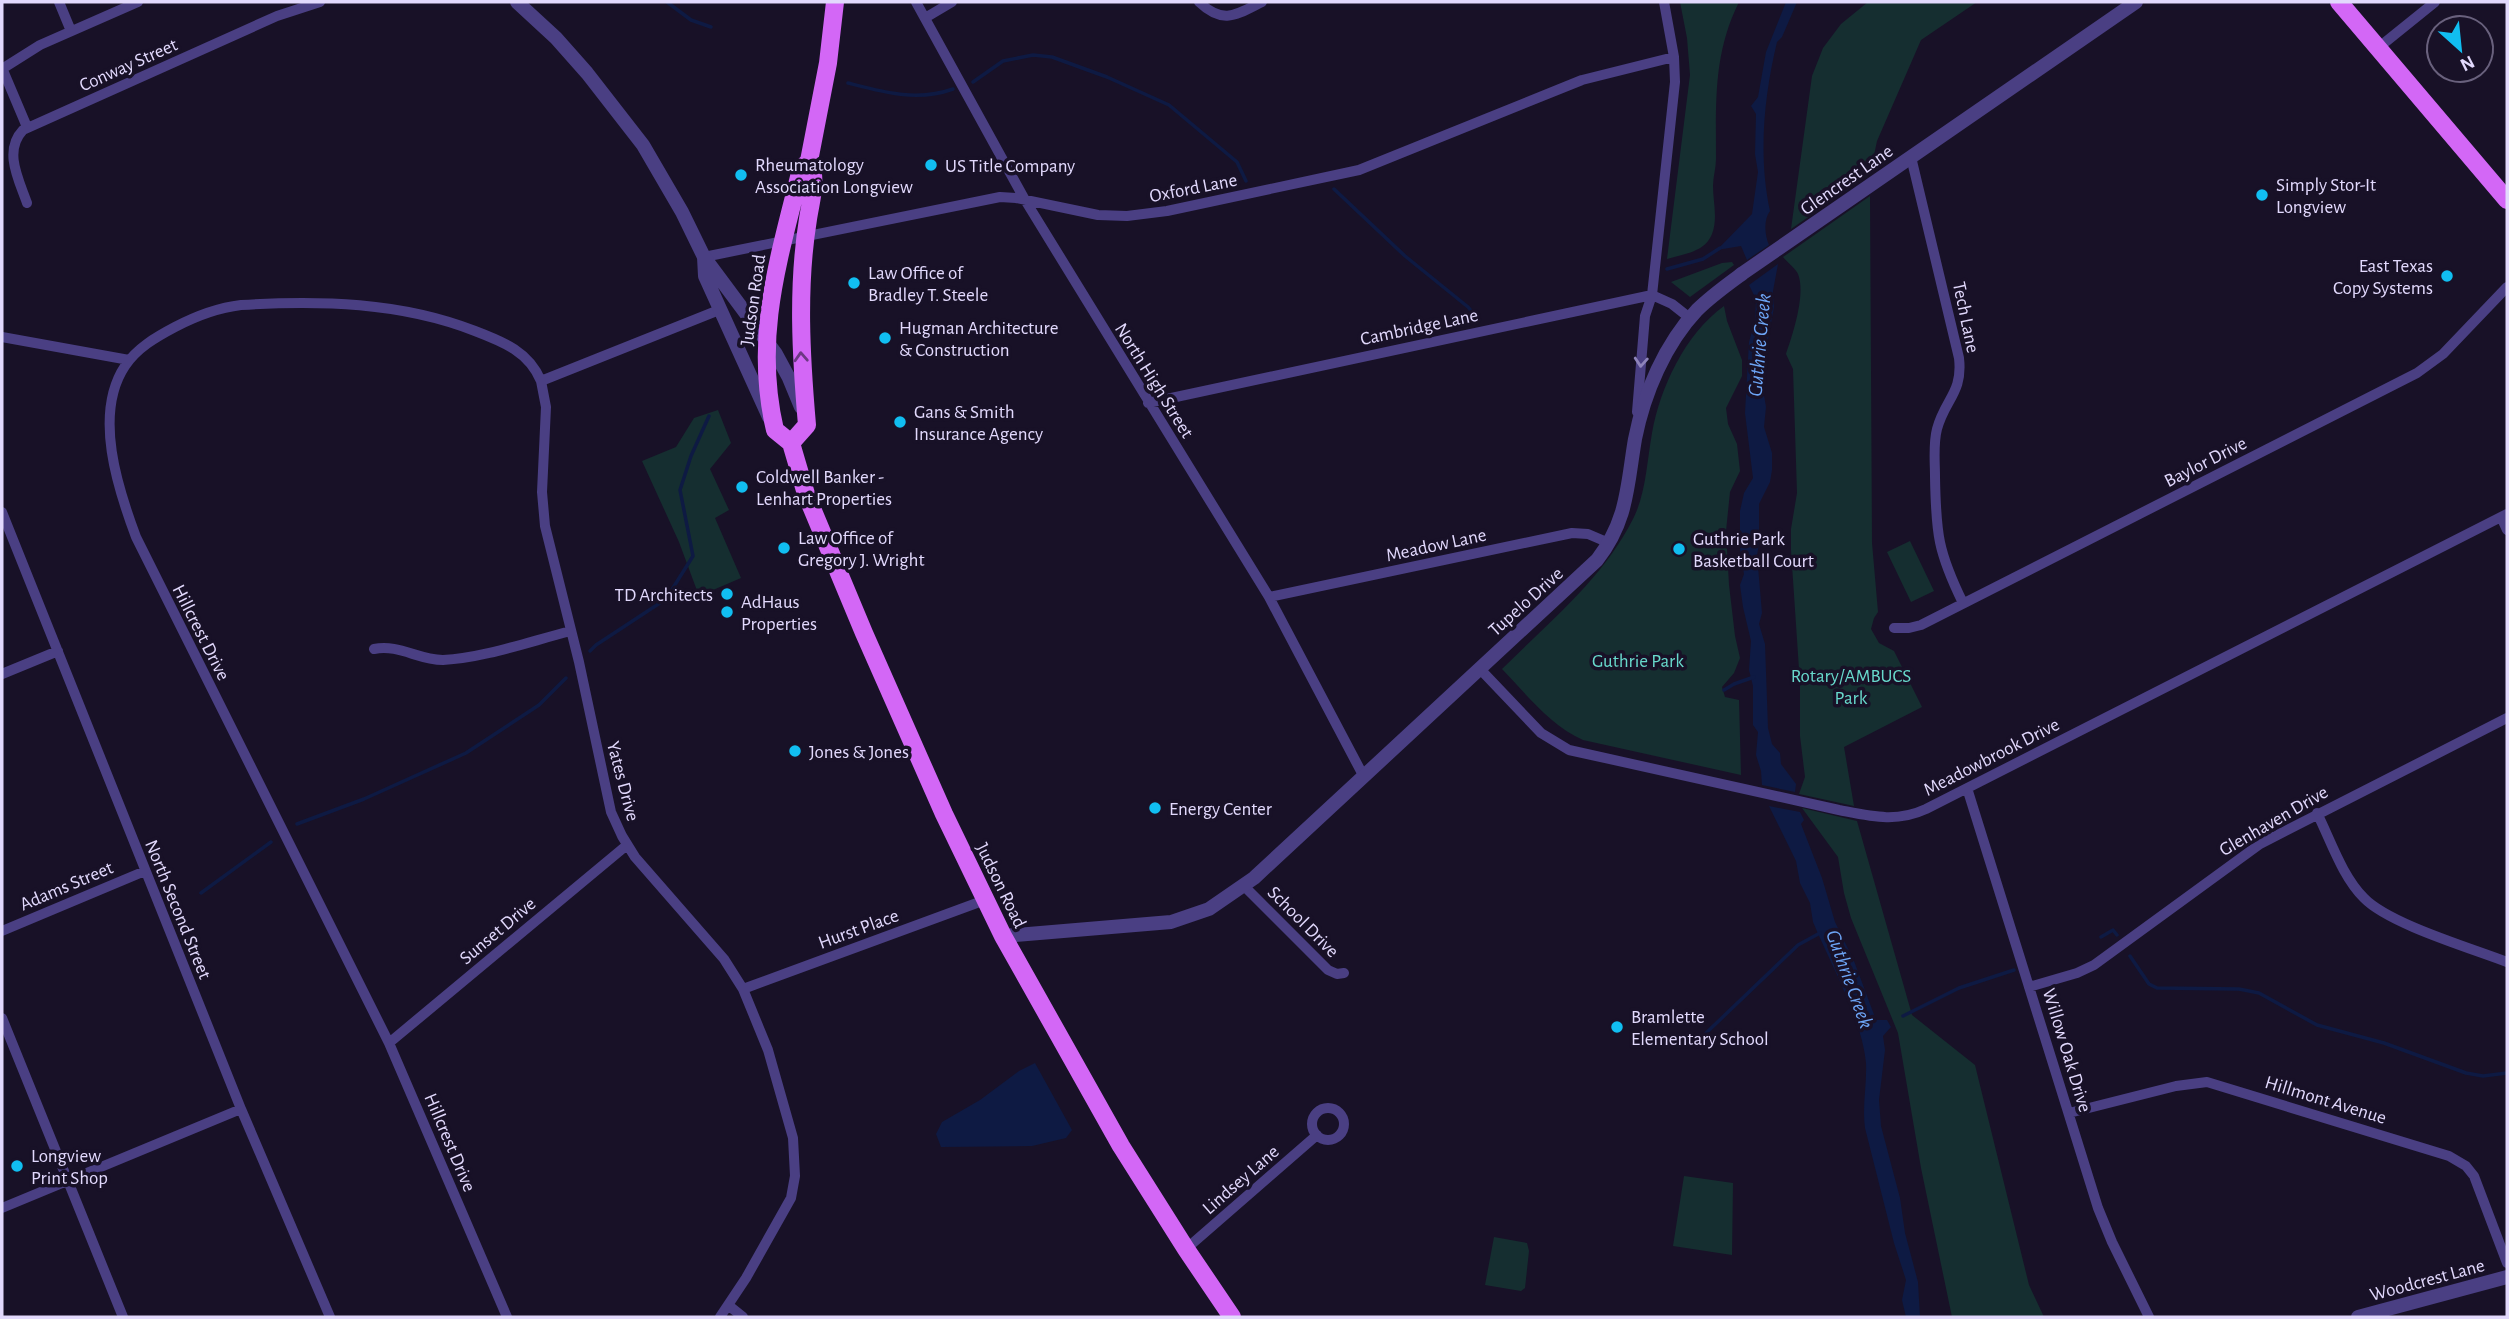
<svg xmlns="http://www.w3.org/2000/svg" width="2509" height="1319" font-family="'Alegreya Sans',sans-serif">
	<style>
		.green { fill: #152e30 }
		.water { fill: #0e1a43 }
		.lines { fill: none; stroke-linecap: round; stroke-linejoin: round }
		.stream { stroke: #0e1a43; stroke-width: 3.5 }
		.minor { stroke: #4a3f83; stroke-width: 10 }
		.tertiary { stroke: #4a3f83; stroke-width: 14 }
		.primary { stroke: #d367f6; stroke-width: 18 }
		.oneway { stroke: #6c3884 }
		.oneway2 { stroke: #8e84ba }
		.poi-dot { fill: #11bef1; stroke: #181127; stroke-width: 2.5 }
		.labels { text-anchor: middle; stroke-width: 7; stroke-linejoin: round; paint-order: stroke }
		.street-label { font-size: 19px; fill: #e2d9fd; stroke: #181127 }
		.poi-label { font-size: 19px; fill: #e2d9fd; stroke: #181127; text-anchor: start }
		.park-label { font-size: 19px; fill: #68d9cc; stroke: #181127 }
		.water-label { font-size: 21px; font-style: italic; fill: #6da5f6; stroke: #181127 }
	</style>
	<rect width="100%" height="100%" fill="#181127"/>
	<path class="green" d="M 1680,2 L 1739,2 C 1713,54 1716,103 1716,159 C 1716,168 1713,177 1713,186 C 1713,201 1718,219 1712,234 C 1705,252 1684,254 1667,259 L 1690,75 L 1687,38 Z
		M 1868,2 L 1977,2 L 1921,40 L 1877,141 L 1870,174 L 1791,229 L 1812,76 L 1823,48 L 1841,24 Z
		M 1870,196 L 1872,543 L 1878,612 L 1874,618 L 1871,629 L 1879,643 L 1894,651 L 1922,707 L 1844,747 L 1854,806 L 1799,794 L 1805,777 L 1800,736 L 1800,684 L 1791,550 L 1791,529 L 1797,493 L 1793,369 L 1786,354 C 1793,334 1806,294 1798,274 C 1796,269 1787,262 1783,257 Z
		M 1732,262 L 1734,265 L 1690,297 L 1671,282 L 1722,263 Z
		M 1724,306 L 1727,321 L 1742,360 L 1742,376 L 1726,408 L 1728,424 L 1737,444 L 1740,471 L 1730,492 L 1726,531 L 1729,585 L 1735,636 L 1740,658 L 1734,673 L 1722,687 L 1725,697 L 1739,700 L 1741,775 L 1583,740 C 1550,725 1527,695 1502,669 C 1549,622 1604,578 1634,517 C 1646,492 1647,461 1652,433 C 1660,388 1685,334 1724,306 Z
		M 718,410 L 731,443 L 710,469 L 729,510 L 715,518 L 741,578 L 699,596 L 679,542 L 642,461 L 676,447 L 694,418 Z
		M 1910,541 L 1934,591 L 1911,602 L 1887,552 Z
		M 1802,808 L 1857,821 L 1912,1015 L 1975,1065 L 2029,1285 L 2044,1317 L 1952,1317 L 1921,1168 L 1898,1033 L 1851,918 L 1844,893 L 1838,857 Z
		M 1684,1176 L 1733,1183 L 1732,1255 L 1673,1246 Z
		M 1494,1237 L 1527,1243 L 1529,1251 L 1525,1288 L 1521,1291 L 1485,1285 Z"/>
	<path class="water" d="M 1786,2 L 1797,2 L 1782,37 L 1777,42 C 1764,96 1758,156 1770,211 C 1763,220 1765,236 1769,245 L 1747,260 L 1741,246 L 1717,250 L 1752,214 L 1758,172 L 1755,154 L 1756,114 L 1751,106 L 1758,97 L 1766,52 Z
		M 1778,264 L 1773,291 L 1774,307 L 1763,366 L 1765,376 L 1763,389 L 1766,407 L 1764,427 L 1772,453 L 1772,470 L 1770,482 L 1759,504 L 1759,544 L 1757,555 L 1762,613 L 1759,624 L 1765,644 L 1768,728 L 1772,744 L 1780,753 L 1781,764 L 1796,784 L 1795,792 L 1762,785 L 1761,771 L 1756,755 L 1758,732 L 1753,725 L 1753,686 L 1749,670 L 1751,641 L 1743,607 L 1740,585 L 1744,574 L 1740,548 L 1740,511 L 1744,493 L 1753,478 L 1745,413 L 1749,342 L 1755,321 L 1756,299 L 1749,285 Z
		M 1769,806 L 1800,812 L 1804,820 L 1801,824 L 1822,878 L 1835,922 L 1854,961 L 1876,1020 L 1887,1020 L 1891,1027 L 1883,1036 L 1885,1050 L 1879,1100 L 1881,1126 L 1900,1198 L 1905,1233 L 1918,1282 L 1920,1317 L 1906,1317 L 1902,1300 L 1906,1280 L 1894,1243 L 1865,1128 C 1862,1106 1867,1085 1866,1063 C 1862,1019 1830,963 1813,922 L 1810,903 L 1800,883 L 1796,861 Z
		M 1035,1063 L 1072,1130 L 1066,1138 L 1032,1146 L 941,1147 L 936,1134 L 942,1122 L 980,1100 L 1019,1071 Z"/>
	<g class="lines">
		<path class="stream" d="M 667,2 L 691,20 L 711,27
			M 973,82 L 1003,61 L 1033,55 L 1052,57 L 1107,77 L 1169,105 L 1237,162 L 1246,181
			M 848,83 C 883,92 917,102 953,89
			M 1334,189 L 1405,256 L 1468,307 L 1478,319
			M 1667,269 L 1703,259 L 1720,248
			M 590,651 L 596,645 L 666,599 L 693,556 L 680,490 L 691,456 L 709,416
			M 1724,690 L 1734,684 L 1754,677
			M 297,824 L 364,799 L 466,753 L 539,705 L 566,678
			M 201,893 L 271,842
			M 2101,937 L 2113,930 L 2117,935
			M 2130,956 L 2149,984 L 2157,988 L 2239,989 L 2259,993 L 2317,1025 L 2384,1043 L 2466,1073 L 2483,1076 L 2507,1073
			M 1903,1016 L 1959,988 L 2014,970
			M 1704,1035 L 1798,945 L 1820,933"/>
		<path class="minor" d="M 59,2 L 71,31
			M 916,2 L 1025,200 L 1269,597 L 1364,777
			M 1199,2 C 1223,25 1236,15 1262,2
			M 925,18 L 952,2
			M 2378,48 L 2435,2
			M 2,68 L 27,127
			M 2,69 L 40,45 L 138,2
			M 1911,157 L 1959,358 C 1963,393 1945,399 1937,429 C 1933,444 1935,461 1935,477 C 1936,534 1938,552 1963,603
			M 27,203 C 19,180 3,151 23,130 L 277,16 L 320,2
			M 704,257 L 1000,197 L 1016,198 L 1098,215 L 1127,216 L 1167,211 L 1359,170 L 1582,80 L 1674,57
			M 719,310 L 541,381 L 546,407 L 542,492 L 545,526 L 579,662 L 611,812 L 622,836 L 635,857 L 724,959 L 743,989 L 768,1050 L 793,1138 L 795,1176 L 791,1198 L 746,1278 L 720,1317
			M 2,337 L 129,360
			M 1148,403 L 1652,295 L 1672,304 L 1691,319
			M 1637,412 L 1645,316 L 1652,295 L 1675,82 L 1674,57 L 1664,2
			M 2,512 L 241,1109 L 330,1317
			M 2501,517 L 2507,530
			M 1269,597 L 1572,533 L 1588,534 L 1609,543
			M 1894,628 L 1909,628 L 1921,625 L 2417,373 L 2443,354 L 2507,287
			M 374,649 C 399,644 418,660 443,660 C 484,658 531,641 571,631
			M 1480,669 L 1541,733 L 1569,750 L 1839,810 C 1870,816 1896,823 1926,809 L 2507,514
			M 2,674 L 58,651
			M 1967,788 L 2098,1208 L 2112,1242 L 2149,1317
			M 2317,813 C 2331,841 2342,876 2364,898 C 2389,924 2471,948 2507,962
			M 1244,886 L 1328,970 L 1337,974 L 1344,973
			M 2,931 L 145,871
			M 2029,987 L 2077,973 L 2094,965 L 2260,844 L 2507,718
			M 743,989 L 985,900
			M 2,1018 L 123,1317
			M 389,1043 L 627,845
			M1312 1124a16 16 0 1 1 32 0a16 16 0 1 1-32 0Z
			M 2069,1113 L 2176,1086 L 2207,1082 L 2449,1156 L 2466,1166 L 2474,1176 L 2507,1263
			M 2,1208 L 241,1109
			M 1186,1249 L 1317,1135
			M 728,1305 L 743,1317
			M 507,1317 L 389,1043 L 136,537 C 118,489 93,414 125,366 C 137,348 156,337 175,327 C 196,316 216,308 241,305 C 319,300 401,302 475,331 C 504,342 529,352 541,381"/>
		<path class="tertiary" d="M 517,2 L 556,38 L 587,73 L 643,145 L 682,212 L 704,257 L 776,354 L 789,378 L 801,407
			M 704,257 L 705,276 L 769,417
			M 1003,936 L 1171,922 L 1209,909 L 1254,878 L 1597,560 C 1628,520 1627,486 1635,439 C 1644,393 1665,344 1697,310 C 1711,296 1728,284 1743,273 L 2136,2
			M 2358,1317 L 2507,1277"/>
		<path class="primary" d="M 835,2 L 828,63 L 809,161 L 801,169 C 779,259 753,336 775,430 L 791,443 L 806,494 L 864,633 L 944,814 L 1003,936 L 1121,1146 L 1186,1249 L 1232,1317
			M 2339,2 L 2507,200
			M 791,443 L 807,425 C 801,356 797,287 808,219 C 811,199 818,179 809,161"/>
	</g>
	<defs><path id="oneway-chevron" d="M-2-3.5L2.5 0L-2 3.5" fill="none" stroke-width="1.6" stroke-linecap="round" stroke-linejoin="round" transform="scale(1.75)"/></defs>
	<use class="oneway" href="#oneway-chevron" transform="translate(801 357) rotate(-93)"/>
	<use class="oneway2" href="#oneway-chevron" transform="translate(1641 362) rotate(94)"/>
	<g class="poi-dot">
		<circle cx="931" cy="165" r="7"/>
		<circle cx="741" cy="175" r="7"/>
		<circle cx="2262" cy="195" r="7"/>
		<circle cx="2447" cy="276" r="7"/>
		<circle cx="854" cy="283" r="7"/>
		<circle cx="885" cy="338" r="7"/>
		<circle cx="900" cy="422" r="7"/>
		<circle cx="742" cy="487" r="7"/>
		<circle cx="784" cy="548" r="7"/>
		<circle cx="1679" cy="549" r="7"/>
		<circle cx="727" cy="594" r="7"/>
		<circle cx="727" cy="612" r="7"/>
		<circle cx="795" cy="751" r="7"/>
		<circle cx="1155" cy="808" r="7"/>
		<circle cx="1617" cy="1027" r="7"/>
		<circle cx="17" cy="1166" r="7"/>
	</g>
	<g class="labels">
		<g class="street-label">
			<text transform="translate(128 64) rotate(-24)" y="7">Conway Street</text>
			<text transform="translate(1846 179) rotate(-35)" y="7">Glencrest Lane</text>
			<text transform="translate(1193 187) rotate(-11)" y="7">Oxford Lane</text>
			<text transform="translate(752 300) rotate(-82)" y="7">Judson Road</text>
			<text transform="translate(1967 317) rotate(78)" y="7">Tech Lane</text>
			<text transform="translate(1419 326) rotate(-12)" y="7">Cambridge Lane</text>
			<text transform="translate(1155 380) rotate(58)" y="7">North High Street</text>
			<text transform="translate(2205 461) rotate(-27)" y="7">Baylor Drive</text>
			<text transform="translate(1436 544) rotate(-12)" y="7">Meadow Lane</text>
			<text transform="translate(1525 601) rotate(-42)" y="7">Tupelo Drive</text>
			<text transform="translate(202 632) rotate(63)" y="7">Hillcrest Drive</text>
			<text transform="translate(1991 756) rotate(-27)" y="7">Meadowbrook Drive</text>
			<text transform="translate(624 781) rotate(75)" y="7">Yates Drive</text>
			<text transform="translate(2273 820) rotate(-30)" y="7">Glenhaven Drive</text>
			<text transform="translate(66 885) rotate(-23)" y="7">Adams Street</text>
			<text transform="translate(1002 885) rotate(64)" y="7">Judson Road</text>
			<text transform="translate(179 909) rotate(68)" y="7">North Second Street</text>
			<text transform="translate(1304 921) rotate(45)" y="7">School Drive</text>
			<text transform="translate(858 928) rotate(-20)" y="7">Hurst Place</text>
			<text transform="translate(497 930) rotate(-40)" y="7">Sunset Drive</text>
			<text transform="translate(2068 1050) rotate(73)" y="7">Willow Oak Drive</text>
			<text transform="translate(2326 1099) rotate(17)" y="7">Hillmont Avenue</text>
			<text transform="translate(451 1142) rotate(67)" y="7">Hillcrest Drive</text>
			<text transform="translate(1240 1179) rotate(-41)" y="7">Lindsey Lane</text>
			<text transform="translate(2427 1279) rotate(-15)" y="7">Woodcrest Lane</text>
		</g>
		<g class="poi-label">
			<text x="755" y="171">Rheumatology<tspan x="755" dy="22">Association Longview</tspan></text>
			<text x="945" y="172">US Title Company</text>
			<text x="2276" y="191">Simply Stor-It<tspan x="2276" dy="22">Longview</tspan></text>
			<text x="2433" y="272" text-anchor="end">East Texas<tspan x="2433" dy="22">Copy Systems</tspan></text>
			<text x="868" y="279">Law Office of<tspan x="868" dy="22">Bradley T. Steele</tspan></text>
			<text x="899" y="334">Hugman Architecture<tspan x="899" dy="22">&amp; Construction</tspan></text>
			<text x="914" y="418">Gans &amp; Smith<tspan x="914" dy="22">Insurance Agency</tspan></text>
			<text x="756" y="483">Coldwell Banker -<tspan x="756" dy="22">Lenhart Properties</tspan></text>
			<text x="798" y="544">Law Office of<tspan x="798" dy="22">Gregory J. Wright</tspan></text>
			<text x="1693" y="545">Guthrie Park<tspan x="1693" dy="22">Basketball Court</tspan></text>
			<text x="713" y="601" text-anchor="end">TD Architects</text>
			<text x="741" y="608">AdHaus<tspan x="741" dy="22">Properties</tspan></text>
			<text x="809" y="758">Jones &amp; Jones</text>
			<text x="1169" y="815">Energy Center</text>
			<text x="1631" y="1023">Bramlette<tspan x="1631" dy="22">Elementary School</tspan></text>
			<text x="31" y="1162">Longview<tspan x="31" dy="22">Print Shop</tspan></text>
		</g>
		<g class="park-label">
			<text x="1638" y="667">Guthrie Park</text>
			<text x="1851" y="682">Rotary/AMBUCS<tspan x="1851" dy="22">Park</tspan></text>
		</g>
		<g class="water-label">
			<text transform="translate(1759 345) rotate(-85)" y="7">Guthrie Creek</text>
			<text transform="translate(1850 979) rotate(70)" y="7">Guthrie Creek</text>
		</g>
	</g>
	<rect width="2509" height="1319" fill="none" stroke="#e2d9fd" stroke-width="7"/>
	<g transform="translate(2460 49) rotate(153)"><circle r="33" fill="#181127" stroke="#69617d" stroke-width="2"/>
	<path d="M0-5L12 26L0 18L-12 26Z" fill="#11bef1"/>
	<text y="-10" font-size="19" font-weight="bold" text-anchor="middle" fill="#e2d9fd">N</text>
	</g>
</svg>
